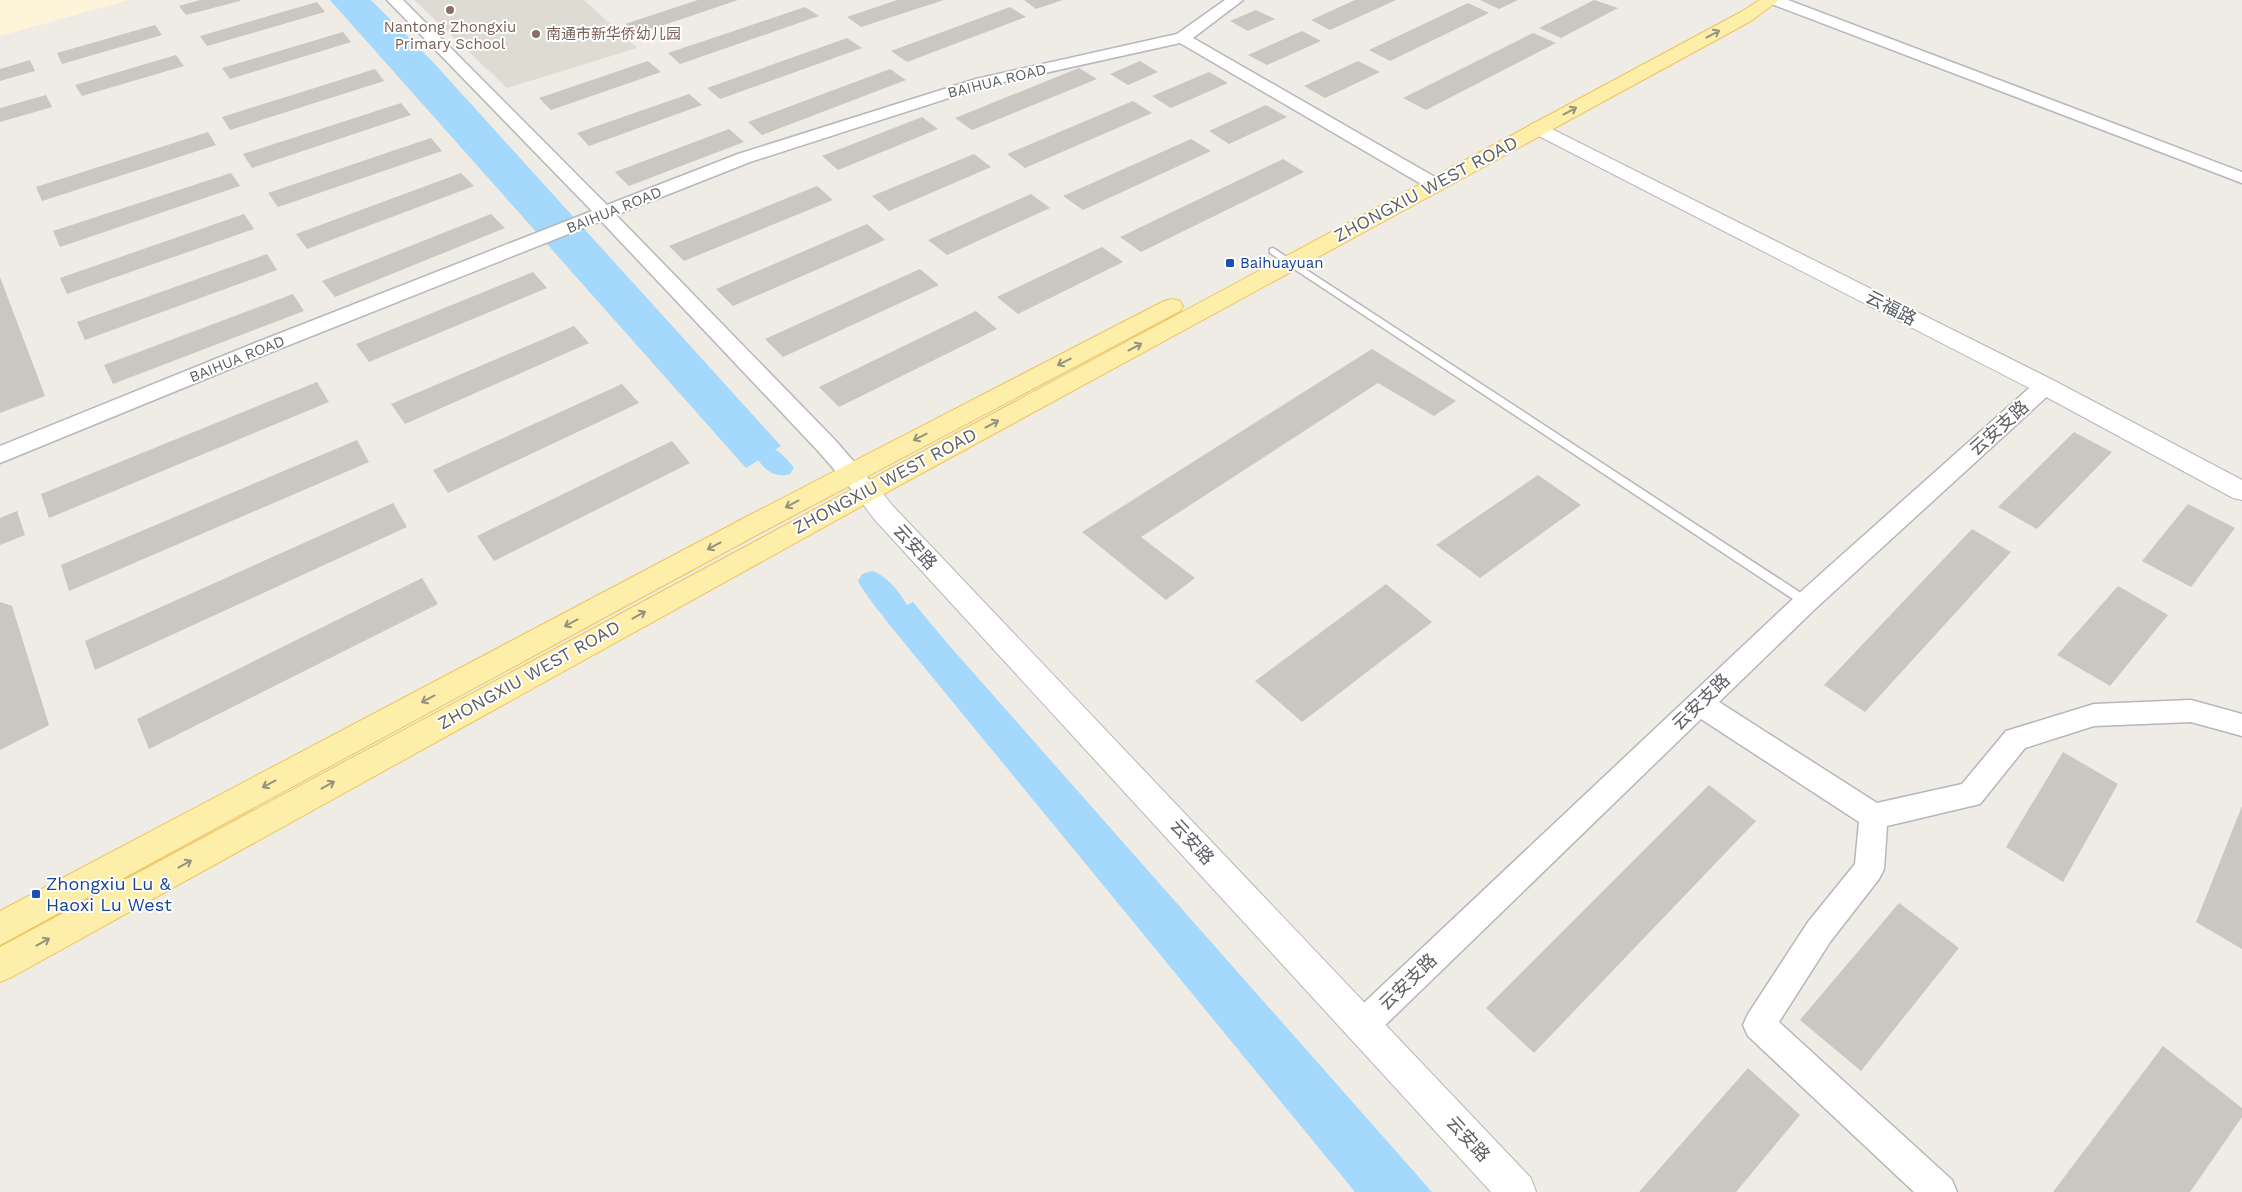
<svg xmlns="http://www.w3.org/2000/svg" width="2242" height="1192" font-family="'Work Sans','Noto Sans SC',sans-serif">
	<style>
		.commercial { fill: #fdf4da }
		.education { fill: #dedbd2 }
		.water { fill: #a5d8fd }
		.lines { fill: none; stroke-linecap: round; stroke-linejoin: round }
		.canal { fill: #a5d8fd; fill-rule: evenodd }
		.building { fill: #cac6c1 }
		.lane-casing { stroke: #b4b7bb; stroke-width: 3 }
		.street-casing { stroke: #b4b7bb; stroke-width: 3 }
		.secondary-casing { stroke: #b3b7bb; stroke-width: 2 }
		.primary-casing { stroke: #eec45d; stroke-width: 2 }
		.lane { fill: #fff; fill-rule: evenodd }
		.street { fill: #fff; fill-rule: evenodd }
		.secondary { fill: #fff; fill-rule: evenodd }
		.primary { fill: #fdefaa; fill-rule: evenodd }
		.oneway { stroke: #94927c }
		.education-dot { fill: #8d6e63; stroke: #fff; stroke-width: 2 }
		.transit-dot { fill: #1a4fb4; stroke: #fff; stroke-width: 2 }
		.labels { text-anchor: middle; stroke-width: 4; stroke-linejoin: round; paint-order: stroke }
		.far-education-label { font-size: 15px; fill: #785e54; stroke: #fff }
		.far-street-label { font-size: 15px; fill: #5c6064; stroke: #fff }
		.far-transit-label { font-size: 15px; fill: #164399; stroke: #fff; text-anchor: start }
		.street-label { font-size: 18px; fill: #5c6064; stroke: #fff }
		.transit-label { font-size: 18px; fill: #164399; stroke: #fff; text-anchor: start }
	</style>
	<rect width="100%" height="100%" fill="#eeece4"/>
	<path class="commercial" d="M 0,0 L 129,0 L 0,36 Z"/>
	<path class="education" d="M 414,0 L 584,0 L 637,48 L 507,88 Z"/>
	<path class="water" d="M 330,0 L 370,0 L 373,2 L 432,61 L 781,446 L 746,468 Z
		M 913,602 L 947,643 L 1432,1192 L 1355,1192 L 883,617 Z"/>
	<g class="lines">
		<path class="canal" d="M 767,446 C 779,450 787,458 794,468 L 790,474 C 774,479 763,469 755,455 L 758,449 Z
			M 872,571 C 888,576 902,595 910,610 L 906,618 C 899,620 892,622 886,618 C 877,611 863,590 858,581 L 862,574 Z"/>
	</g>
	<path class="building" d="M 200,0 L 240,0 L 240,1 L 186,15 L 179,6 Z
		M 698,0 L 738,0 L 637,34 L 625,24 Z
		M 897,0 L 944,0 L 861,27 L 847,17 Z
		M 1024,0 L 1063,0 L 1036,9 Z
		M 1355,0 L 1396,0 L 1330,30 L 1311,20 Z
		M 1480,0 L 1518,0 L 1499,9 Z
		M 1594,0 L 1618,8 L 1561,38 L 1539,28 Z
		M 317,2 L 325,12 L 207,46 L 200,36 Z
		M 1468,3 L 1489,13 L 1390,61 L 1369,50 Z
		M 805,7 L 819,16 L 680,64 L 668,53 Z
		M 1010,7 L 1026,17 L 907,62 L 891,51 Z
		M 1256,10 L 1275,19 L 1248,31 L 1230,21 Z
		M 155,25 L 162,35 L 62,64 L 57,53 Z
		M 1302,31 L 1321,41 L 1267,65 L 1248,55 Z
		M 343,32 L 351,42 L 230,79 L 222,68 Z
		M 1533,33 L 1556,43 L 1426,110 L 1403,98 Z
		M 847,38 L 862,48 L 720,99 L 707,88 Z
		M 176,55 L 184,66 L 82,96 L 75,85 Z
		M 30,60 L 35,71 L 0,81 L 0,69 Z
		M 648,61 L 661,72 L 551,110 L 539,98 Z
		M 1140,61 L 1158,72 L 1128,85 L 1110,74 Z
		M 1358,61 L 1380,72 L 1325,98 L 1304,86 Z
		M 1079,68 L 1097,79 L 972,130 L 955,118 Z
		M 375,69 L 384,81 L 230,130 L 222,117 Z
		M 890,69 L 906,80 L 762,135 L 748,122 Z
		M 1209,72 L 1228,83 L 1171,108 L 1152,96 Z
		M 689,94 L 702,105 L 589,146 L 577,133 Z
		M 46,95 L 52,107 L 0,122 L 0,108 Z
		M 1133,101 L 1152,113 L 1025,168 L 1007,154 Z
		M 401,103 L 411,115 L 252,168 L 243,154 Z
		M 1266,105 L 1287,117 L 1229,144 L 1209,131 Z
		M 922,117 L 938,129 L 838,170 L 822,156 Z
		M 729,129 L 744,142 L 629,186 L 615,172 Z
		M 208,132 L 216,145 L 42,201 L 36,187 Z
		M 431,138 L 442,151 L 278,207 L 268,193 Z
		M 1191,139 L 1211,151 L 1083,210 L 1063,196 Z
		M 974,154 L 991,167 L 889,211 L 872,196 Z
		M 1283,159 L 1304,172 L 1141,252 L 1120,237 Z
		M 231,173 L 240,186 L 60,247 L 53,231 Z
		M 461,173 L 474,186 L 307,249 L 296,234 Z
		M 817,186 L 833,200 L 684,261 L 669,246 Z
		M 1031,194 L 1050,208 L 947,255 L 928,240 Z
		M 244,214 L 254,229 L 67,294 L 60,278 Z
		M 491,214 L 505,228 L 335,297 L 322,281 Z
		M 867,224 L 885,240 L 733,306 L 716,289 Z
		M 1102,247 L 1123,262 L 1018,314 L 997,297 Z
		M 267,254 L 277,270 L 85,340 L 77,322 Z
		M 920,269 L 939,285 L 783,357 L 765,339 Z
		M 533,272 L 547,288 L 369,362 L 356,344 Z
		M 0,277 L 45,396 L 0,413 Z
		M 293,294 L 304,311 L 113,384 L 104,365 Z
		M 976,311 L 997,329 L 839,407 L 819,387 Z
		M 574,326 L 589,343 L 405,424 L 391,404 Z
		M 1372,349 L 1456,401 L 1434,416 L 1378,383 L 1141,537 L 1195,578 L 1166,600 L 1082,532 Z
		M 317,382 L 329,402 L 49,518 L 41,494 Z
		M 622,384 L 639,403 L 448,493 L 433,470 Z
		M 2074,432 L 2112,452 L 2037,529 L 1998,507 Z
		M 357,440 L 369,462 L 69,591 L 61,565 Z
		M 672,441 L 690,463 L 494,561 L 477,536 Z
		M 1538,475 L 1581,505 L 1480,578 L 1436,545 Z
		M 393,503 L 407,527 L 95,670 L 85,641 Z
		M 2188,504 L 2235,528 L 2191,587 L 2142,561 Z
		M 17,511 L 25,535 L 0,545 L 0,518 Z
		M 1972,529 L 2011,552 L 1865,712 L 1824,685 Z
		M 422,578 L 438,604 L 149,749 L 137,719 Z
		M 1386,584 L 1432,622 L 1302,722 L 1255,681 Z
		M 2118,586 L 2168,615 L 2110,686 L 2057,655 Z
		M 0,602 L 12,606 L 49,725 L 0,750 Z
		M 2063,752 L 2118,784 L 2063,882 L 2006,847 Z
		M 1709,785 L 1756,821 L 1534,1053 L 1486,1008 Z
		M 2242,806 L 2242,949 L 2196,922 Z
		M 1899,903 L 1959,948 L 1861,1071 L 1800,1020 Z
		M 2163,1046 L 2242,1108 L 2242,1117 L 2190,1192 L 2053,1192 Z
		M 1748,1068 L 1800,1115 L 1736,1192 L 1639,1192 Z"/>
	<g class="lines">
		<defs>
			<path id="lane" d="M 1273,248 L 1810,599 L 1812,602 L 1810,605 L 1802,605 L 1270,253 L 1270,249 Z"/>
			<path id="street" d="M 387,0 L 403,0 L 607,205 L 738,154 L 976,79 L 1177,34 L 1225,0 L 1243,0 L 1193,38 L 1440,180 L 1443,184 L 1440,188 L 1434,189 L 1428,188 L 1180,43 L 986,86 L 750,162 L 616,215 L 835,440 L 875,486 L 879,492 L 875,498 L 867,500 L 859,498 L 819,452 L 601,221 L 269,353 L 0,463 L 0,446 L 255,343 L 592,211 Z
				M 1766,0 L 1788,0 L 2242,172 L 2242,183 L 1769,3 Z
				M 2045,379 L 2053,381 L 2056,386 L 2053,391 L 1815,609 L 1719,702 L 1877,803 L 1962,784 L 2006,731 L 2094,704 L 2191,700 L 2242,714 L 2242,736 L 2191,722 L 2094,726 L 2025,748 L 1980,804 L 1887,826 L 1884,869 L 1879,879 L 1830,942 L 1779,1022 L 1952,1180 L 1957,1192 L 1914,1192 L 1748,1036 L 1743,1025 L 1748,1014 L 1808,922 L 1855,864 L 1859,822 L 1701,719 L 1374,1036 L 1363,1041 L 1352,1036 L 1347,1025 L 1352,1014 L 1797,595 L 2037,381 Z"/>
			<path id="secondary" d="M 1538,122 L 2053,380 L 2242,480 L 2242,500 L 2233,498 L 2037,392 L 1531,132 L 1529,128 L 1531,124 Z
				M 867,483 L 876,485 L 892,505 L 1531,1178 L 1536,1192 L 1491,1192 L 874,519 L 854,492 L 858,485 Z"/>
			<path id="primary" d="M 1760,0 L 1779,0 L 1751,21 L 880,496 L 12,977 L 0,982 L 0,947 L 1739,13 Z
				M 1172,299 L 1180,301 L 1183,306 L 1180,311 L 766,530 L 0,945 L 0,911 L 748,516 L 1164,301 Z"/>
		</defs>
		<use href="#lane" class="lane-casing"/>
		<use href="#street" class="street-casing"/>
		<use href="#secondary" class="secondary-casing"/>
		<use href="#primary" class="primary-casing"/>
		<use href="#lane" class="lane"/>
		<use href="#street" class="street"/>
		<use href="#secondary" class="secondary"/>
		<use href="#primary" class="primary"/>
	</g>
	<defs><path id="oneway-shaft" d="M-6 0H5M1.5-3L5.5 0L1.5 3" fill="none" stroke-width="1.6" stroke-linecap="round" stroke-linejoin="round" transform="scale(1.25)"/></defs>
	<g class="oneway">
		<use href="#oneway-shaft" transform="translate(1713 34) rotate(-28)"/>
		<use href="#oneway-shaft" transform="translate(1570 111) rotate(-28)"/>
		<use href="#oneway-shaft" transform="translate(1135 347) rotate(-28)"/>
		<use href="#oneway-shaft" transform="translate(1064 362) rotate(153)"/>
		<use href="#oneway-shaft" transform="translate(992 424) rotate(-28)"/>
		<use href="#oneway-shaft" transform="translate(920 437) rotate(153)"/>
		<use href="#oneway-shaft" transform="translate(792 504) rotate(152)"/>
		<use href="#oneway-shaft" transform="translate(714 546) rotate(152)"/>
		<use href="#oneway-shaft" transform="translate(639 615) rotate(-29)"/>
		<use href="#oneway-shaft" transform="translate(571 623) rotate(152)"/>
		<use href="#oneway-shaft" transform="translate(428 699) rotate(152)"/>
		<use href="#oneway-shaft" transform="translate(269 784) rotate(152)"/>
		<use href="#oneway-shaft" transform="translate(328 785) rotate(-29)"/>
		<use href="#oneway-shaft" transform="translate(185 864) rotate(-29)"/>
		<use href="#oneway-shaft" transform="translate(43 942) rotate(-29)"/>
	</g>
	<g class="education-dot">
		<circle cx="450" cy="10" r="5"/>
		<circle cx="536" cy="34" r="5"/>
	</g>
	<g class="transit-dot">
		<rect x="1225" y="258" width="10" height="10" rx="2.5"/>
		<rect x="31" y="889" width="10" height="10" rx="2.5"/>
	</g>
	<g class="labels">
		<g class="far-education-label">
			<text x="450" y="32">Nantong Zhongxiu<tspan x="450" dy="17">Primary School</tspan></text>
			<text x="546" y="39" text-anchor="start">南通市新华侨幼儿园</text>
		</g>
		<g class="far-street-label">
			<text transform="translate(997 81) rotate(-14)" y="5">BAIHUA ROAD</text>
			<text transform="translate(614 210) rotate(-22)" y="5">BAIHUA ROAD</text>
			<text transform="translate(237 359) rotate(-22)" y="5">BAIHUA ROAD</text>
		</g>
		<g class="far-transit-label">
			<text x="1240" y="268">Baihuayuan</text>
		</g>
		<g class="street-label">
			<text transform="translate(1426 189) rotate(-28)" y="6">ZHONGXIU WEST ROAD</text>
			<text transform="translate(1891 308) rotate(27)" y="6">云福路</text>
			<text transform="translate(1999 428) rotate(-42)" y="6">云安支路</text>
			<text transform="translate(885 481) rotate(-28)" y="6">ZHONGXIU WEST ROAD</text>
			<text transform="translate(915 547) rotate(47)" y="6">云安路</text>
			<text transform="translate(529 675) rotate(-29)" y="6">ZHONGXIU WEST ROAD</text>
			<text transform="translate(1701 702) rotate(-44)" y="6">云安支路</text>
			<text transform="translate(1192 842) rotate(47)" y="6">云安路</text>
			<text transform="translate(1408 982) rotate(-44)" y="6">云安支路</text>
			<text transform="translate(1468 1139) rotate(47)" y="6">云安路</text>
		</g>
		<g class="transit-label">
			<text x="46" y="890">Zhongxiu Lu &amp;<tspan x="46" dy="21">Haoxi Lu West</tspan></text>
		</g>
	</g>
</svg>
